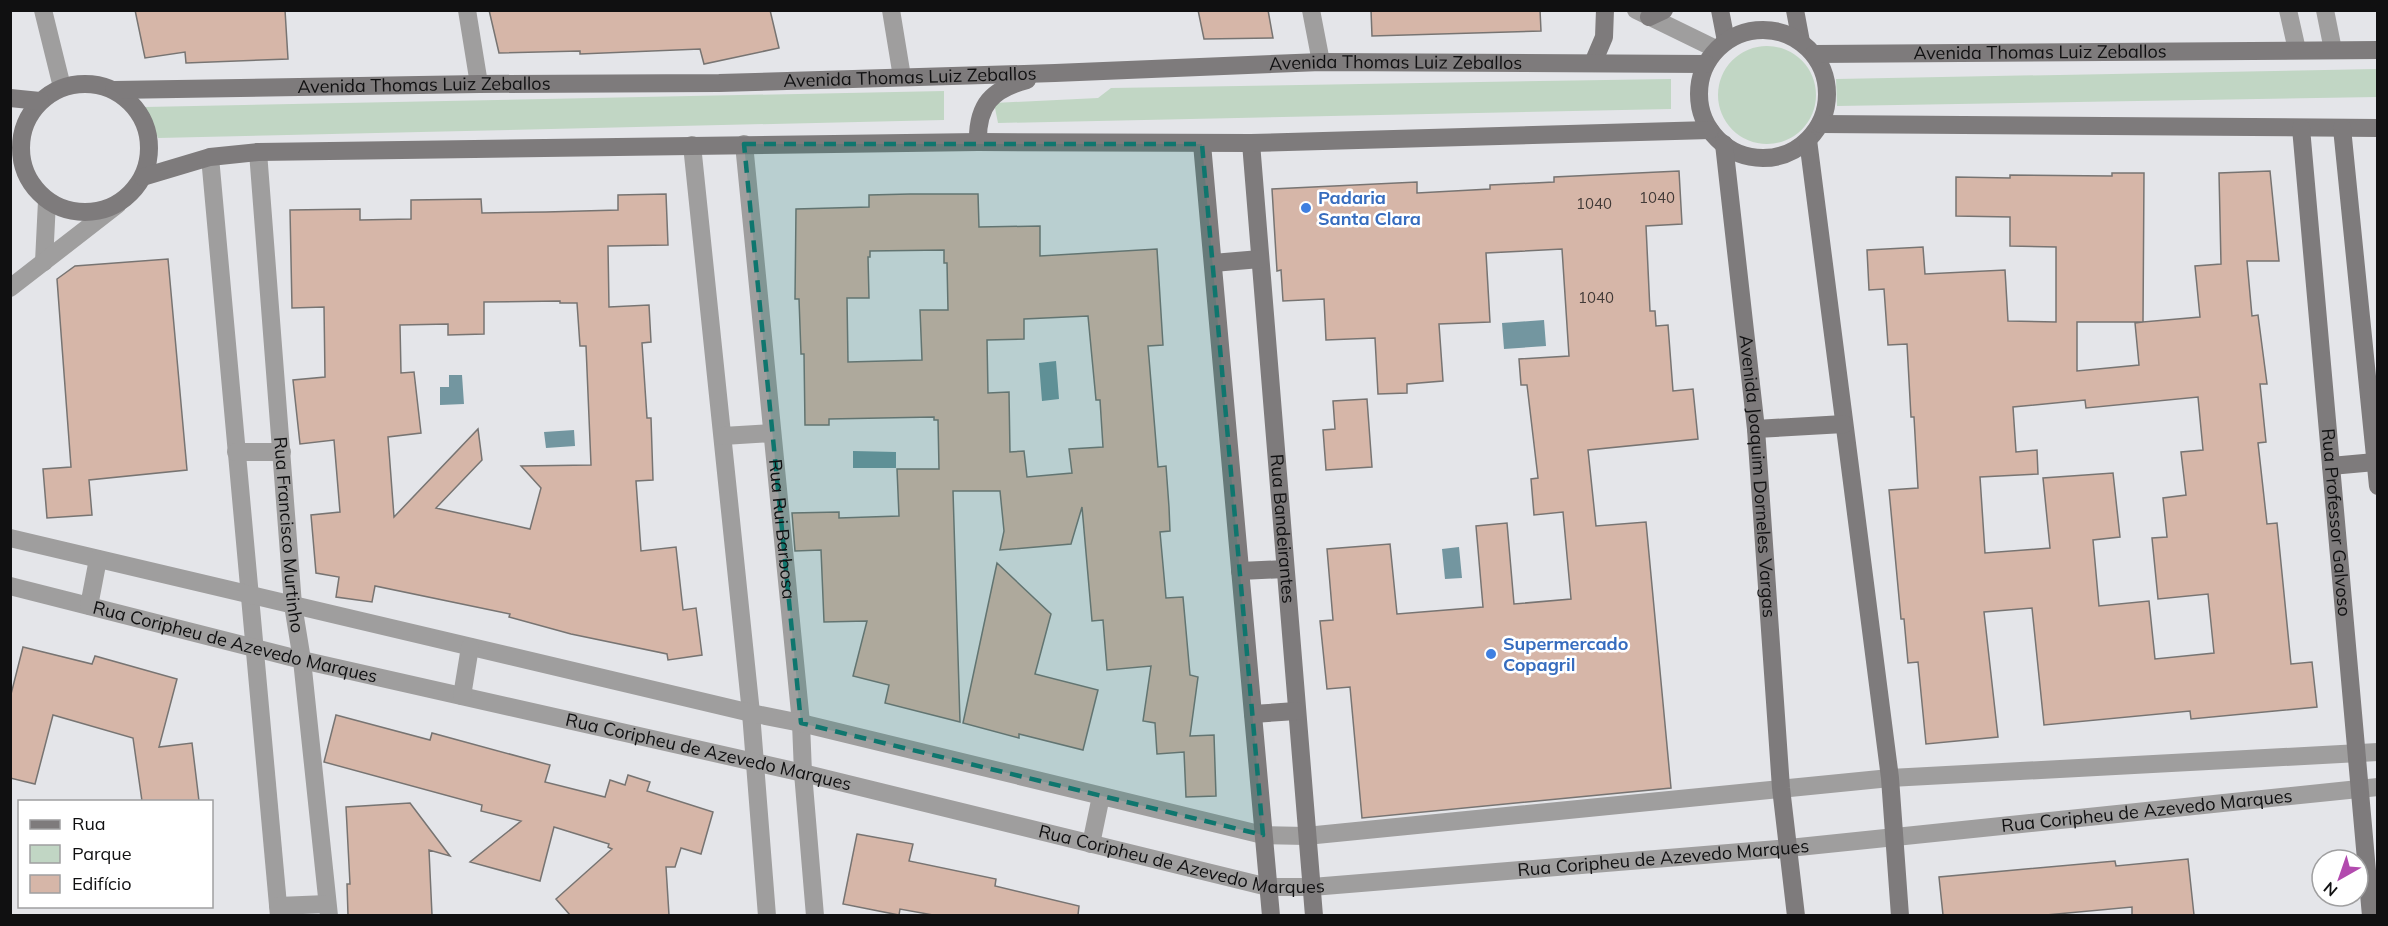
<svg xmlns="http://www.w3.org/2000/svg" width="2388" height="926" font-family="Mulish,sans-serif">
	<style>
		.green { fill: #c1d6c4 }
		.water { fill: #7396a0 }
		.building { fill: #d6b6a8; stroke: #777472; stroke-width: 1.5; fill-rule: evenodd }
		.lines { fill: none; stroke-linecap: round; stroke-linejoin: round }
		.street { stroke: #9f9e9e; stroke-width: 18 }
		.secondary { stroke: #7e7b7c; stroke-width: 18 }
		.marked { fill: #0f766e; fill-opacity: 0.2; stroke: #0f766e; stroke-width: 4.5; stroke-dasharray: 12 8; stroke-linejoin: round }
		.shop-dot { fill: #3f7fe0; stroke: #fff; stroke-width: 2 }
		.labels { text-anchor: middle; stroke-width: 5; stroke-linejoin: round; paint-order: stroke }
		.number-label { font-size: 15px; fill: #423a37 }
		.street-label { font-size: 18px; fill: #101011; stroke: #fff }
		.shop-label { font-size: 18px; font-weight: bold; fill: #366cbe; stroke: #fff; text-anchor: start }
	</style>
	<rect width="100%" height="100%" fill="#e4e5e9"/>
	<path class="green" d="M1718 95a49 49 0 1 1 98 0a49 49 0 1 1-98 0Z
		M 2377,69 L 2377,97 L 1837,106 L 1836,79 Z
		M 1671,79 L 1671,109 L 998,123 L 994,103 L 1098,98 L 1111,88 Z
		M 944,91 L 944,120 L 158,138 L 145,107 Z"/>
	<path class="water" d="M 1544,320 L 1546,346 L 1504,349 L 1502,323 Z
		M 1056,361 L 1059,399 L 1042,401 L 1039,363 Z
		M 449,375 L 462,375 L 464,404 L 440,405 L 440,387 L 449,387 Z
		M 574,430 L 575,446 L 546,448 L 544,432 Z
		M 853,451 L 896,452 L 896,468 L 853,468 Z
		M 1459,547 L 1462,578 L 1445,579 L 1442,549 Z"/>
	<path class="building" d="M 135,10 L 285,10 L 288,59 L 186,63 L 185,52 L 145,58 Z
		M 489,10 L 770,10 L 779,48 L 704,64 L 700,49 L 580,54 L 580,51 L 499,53 Z
		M 1198,10 L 1268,10 L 1273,38 L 1204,39 Z
		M 1371,10 L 1540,10 L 1541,31 L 1372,36 Z
		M 1679,171 L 1682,224 L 1646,226 L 1650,311 L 1655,311 L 1656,326 L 1668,325 L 1673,391 L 1693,389 L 1698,439 L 1588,450 L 1596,526 L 1646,522 L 1671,788 L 1362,818 L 1350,687 L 1327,689 L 1320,621 L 1333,620 L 1327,549 L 1390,544 L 1397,614 L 1483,607 L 1476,526 L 1507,523 L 1514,604 L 1571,599 L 1563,512 L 1534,515 L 1531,479 L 1538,478 L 1527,385 L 1521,385 L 1519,359 L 1569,356 L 1562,249 L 1486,253 L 1490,322 L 1439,324 L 1443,381 L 1407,384 L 1407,393 L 1378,394 L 1375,338 L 1326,340 L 1324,299 L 1283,301 L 1281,270 L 1277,271 L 1272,189 L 1417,182 L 1417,193 L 1490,189 L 1490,185 L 1554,182 L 1554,177 Z
		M 2270,171 L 2279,261 L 2247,261 L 2252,316 L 2258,315 L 2267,384 L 2260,384 L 2266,442 L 2258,443 L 2267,524 L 2277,523 L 2291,664 L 2312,662 L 2317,707 L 2191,719 L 2190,711 L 2044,725 L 2032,608 L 1984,612 L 1998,737 L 1926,744 L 1918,662 L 1908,663 L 1904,619 L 1901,619 L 1889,490 L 1918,488 L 1914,417 L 1911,417 L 1907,344 L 1888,345 L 1884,289 L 1869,290 L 1867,250 L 1923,247 L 1925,274 L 2005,270 L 2008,321 L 2056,322 L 2056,247 L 2010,246 L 2010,217 L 1956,216 L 1956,177 L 2010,178 L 2010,175 L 2112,176 L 2112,173 L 2144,173 L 2143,322 L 2200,317 L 2195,266 L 2221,264 L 2219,173 ZM 2077,322 L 2143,322 L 2135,323 L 2139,365 L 2077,371 ZM 2198,397 L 2203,450 L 2181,452 L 2186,495 L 2163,498 L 2167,537 L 2152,538 L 2158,599 L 2208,594 L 2214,653 L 2155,659 L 2149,601 L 2099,606 L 2093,540 L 2120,537 L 2113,473 L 2043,478 L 2050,548 L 1985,553 L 1980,477 L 2038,474 L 2037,450 L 2016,452 L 2013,407 L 2085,400 L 2086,408 Z
		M 666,194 L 668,245 L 608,246 L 609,307 L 649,305 L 651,342 L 642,343 L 647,418 L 651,418 L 653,480 L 636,481 L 641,551 L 676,547 L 683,610 L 696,608 L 702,655 L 668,660 L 667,654 L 571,634 L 509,617 L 510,614 L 375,586 L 372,602 L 336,597 L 339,577 L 316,573 L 311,515 L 340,512 L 334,440 L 300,444 L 293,380 L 325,377 L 324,307 L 292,308 L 290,210 L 360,209 L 360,220 L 411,219 L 411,200 L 481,199 L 482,213 L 546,212 L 618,210 L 618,195 ZM 560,301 L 560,303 L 577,303 L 580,346 L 586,346 L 591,465 L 521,466 L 541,488 L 530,529 L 436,508 L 482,460 L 478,429 L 394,517 L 388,437 L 421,433 L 414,372 L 401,373 L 400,325 L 448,324 L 448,335 L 484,334 L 484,302 Z
		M 910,194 L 978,194 L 979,227 L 1040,226 L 1040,256 L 1157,249 L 1163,345 L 1148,346 L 1158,467 L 1166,466 L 1169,507 L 1170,531 L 1160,532 L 1166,598 L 1183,597 L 1190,675 L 1198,677 L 1190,736 L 1214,735 L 1216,796 L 1186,797 L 1184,752 L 1157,754 L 1155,723 L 1143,721 L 1151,666 L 1107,670 L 1103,620 L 1092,621 L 1082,507 L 1071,544 L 1000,550 L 1004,531 L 1000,491 L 953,491 L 960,722 L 885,703 L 889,685 L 853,676 L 867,621 L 824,622 L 821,550 L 795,551 L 792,513 L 839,512 L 839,518 L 899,516 L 897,469 L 939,469 L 938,420 L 934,420 L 934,417 L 829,419 L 829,425 L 805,425 L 804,354 L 801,354 L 799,299 L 795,299 L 796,209 L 869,207 L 869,195 ZM 944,250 L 944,263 L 947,263 L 948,310 L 920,310 L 922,360 L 848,362 L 847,298 L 869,298 L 868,257 L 870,257 L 870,251 ZM 1088,316 L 1096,400 L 1100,400 L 1103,447 L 1069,449 L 1072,473 L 1027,477 L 1024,451 L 1010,452 L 1009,392 L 988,393 L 987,340 L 1024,339 L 1024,319 Z
		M 168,259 L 187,470 L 89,480 L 92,515 L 47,518 L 43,469 L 71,467 L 57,279 L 75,266 Z
		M 1367,399 L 1372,467 L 1326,470 L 1323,430 L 1335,429 L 1333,401 Z
		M 997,563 L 1051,614 L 1035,674 L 1098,690 L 1083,750 L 1019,734 L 1019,738 L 963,723 Z
		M 23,647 L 92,664 L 95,656 L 177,679 L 159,747 L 192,743 L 199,801 L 142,801 L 133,738 L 53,715 L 35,784 L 10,778 L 10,698 Z
		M 336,715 L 430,740 L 432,733 L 550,765 L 545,782 L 605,797 L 610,780 L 625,785 L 628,775 L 650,782 L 647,791 L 713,812 L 701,854 L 681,848 L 675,867 L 666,867 L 669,915 L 570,915 L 556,899 L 612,849 L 608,847 L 609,844 L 554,827 L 540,881 L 470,862 L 521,821 L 481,811 L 482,805 L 324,762 Z
		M 410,803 L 450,856 L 429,850 L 432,915 L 348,915 L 347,884 L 350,884 L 346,807 Z
		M 857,834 L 913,844 L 909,861 L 996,879 L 995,886 L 1079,906 L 1078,915 L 933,915 L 900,909 L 899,915 L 843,904 Z
		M 2188,859 L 2194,915 L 2132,915 L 2132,907 L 2046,915 L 1943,915 L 1939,877 L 2115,861 L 2116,866 Z"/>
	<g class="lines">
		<g class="street">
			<path d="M 43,10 L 62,87"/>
			<path d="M 467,10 L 479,84"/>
			<path d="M 891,10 L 902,77"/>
			<path d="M 1311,10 L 1321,62"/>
			<path d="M 1636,10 L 1716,49"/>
			<path d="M 2288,10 L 2297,50"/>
			<path d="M 2325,10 L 2333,50"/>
			<path id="s1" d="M 744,144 L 801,723 L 803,773 L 815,916"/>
			<path d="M 692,145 L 751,713 L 767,916"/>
			<path id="s2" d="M 258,152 L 293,605 L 302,660 L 329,916"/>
			<path d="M 210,157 L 279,916"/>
			<path d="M 44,262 L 47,201"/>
			<path d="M 10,288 L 117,205"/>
			<path d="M 723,436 L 772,433"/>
			<path d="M 236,452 L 282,452"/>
			<path d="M 10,538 L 751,713 L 801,723 L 1263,835 L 1306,836 L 1890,778 L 2378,752"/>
			<path id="s3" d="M 10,586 L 302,660 L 803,773 L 1268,887 L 1312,887 L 1789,848 L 2378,787"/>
			<path d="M 89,606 L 98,559"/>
			<path d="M 462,696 L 470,647"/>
			<path d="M 1091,844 L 1101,796"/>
			<path d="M 278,906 L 327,904"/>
		</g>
		<g class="secondary">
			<path d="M 1720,10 L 1726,41"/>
			<path d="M 1795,10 L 1801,42"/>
			<path d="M 1649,17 L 1664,10"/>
			<circle cx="1763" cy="94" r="64"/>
			<path id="s4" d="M 1814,54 L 2378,50"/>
			<path d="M 1593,63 L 1604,37 L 1605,10"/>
			<circle cx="85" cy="148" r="64"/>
			<path id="s5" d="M 114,90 L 479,84 L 719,83 L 1055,73 L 1321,62 L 1706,64"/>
			<path d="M 10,98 L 40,101"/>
			<path d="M 1820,124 L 2378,128"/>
			<path id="s6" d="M 2301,128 L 2371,916"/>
			<path d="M 2342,128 L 2378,486"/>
			<path d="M 1808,140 L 1890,778 L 1900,916"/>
			<path d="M 978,142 C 977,105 992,89 1027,80"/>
			<path id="s7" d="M 1251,143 L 1314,916"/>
			<path d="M 1202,144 L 1271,916"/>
			<path id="s8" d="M 1724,144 L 1756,429 L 1781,788 L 1796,916"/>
			<path d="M 143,177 L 210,157 L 258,152 L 978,142 L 1251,143 L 1710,130"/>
			<path d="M 1213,263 L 1260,259"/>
			<path d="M 1756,429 L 1844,424"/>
			<path d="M 2331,466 L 2375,462"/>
			<path d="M 1240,571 L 1285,569"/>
			<path d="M 1253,714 L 1296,711"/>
		</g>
	</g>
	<path class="marked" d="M 744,144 L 1202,144 L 1263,835 L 801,723 Z"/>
	<g class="shop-dot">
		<circle cx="1306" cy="208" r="6"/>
		<circle cx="1491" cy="654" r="6"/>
	</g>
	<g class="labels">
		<g class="number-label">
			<text x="1657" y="203">1040</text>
			<text x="1594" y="209">1040</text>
			<text x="1596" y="303">1040</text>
		</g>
		<g class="street-label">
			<text dy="6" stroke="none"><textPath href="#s4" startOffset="226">Avenida Thomas Luiz Zeballos</textPath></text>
			<text dy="6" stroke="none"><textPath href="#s5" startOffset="1282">Avenida Thomas Luiz Zeballos</textPath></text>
			<text dy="6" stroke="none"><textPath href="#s5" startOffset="796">Avenida Thomas Luiz Zeballos</textPath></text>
			<text dy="6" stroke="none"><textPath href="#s5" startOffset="310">Avenida Thomas Luiz Zeballos</textPath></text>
			<text dy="6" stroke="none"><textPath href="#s8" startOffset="334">Avenida Joaquim Dorneles Vargas</textPath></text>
			<text dy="6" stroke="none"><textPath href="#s6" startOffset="396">Rua Professor Galvoso</textPath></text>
			<text dy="6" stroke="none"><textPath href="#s7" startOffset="387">Rua Bandeirantes</textPath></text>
			<text dy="6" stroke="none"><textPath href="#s1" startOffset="387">Rua Rui Barbosa</textPath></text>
			<text dy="6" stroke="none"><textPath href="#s2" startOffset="384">Rua Francisco Murtinho</textPath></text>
			<text dy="6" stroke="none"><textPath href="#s3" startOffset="232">Rua Coripheu de Azevedo Marques</textPath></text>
			<text dy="6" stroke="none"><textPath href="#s3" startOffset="718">Rua Coripheu de Azevedo Marques</textPath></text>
			<text dy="6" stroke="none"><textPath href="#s3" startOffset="2176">Rua Coripheu de Azevedo Marques</textPath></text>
			<text dy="6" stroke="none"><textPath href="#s3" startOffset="1204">Rua Coripheu de Azevedo Marques</textPath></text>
			<text dy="6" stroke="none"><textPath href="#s3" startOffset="1690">Rua Coripheu de Azevedo Marques</textPath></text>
		</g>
		<g class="shop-label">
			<text x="1318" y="204">Padaria<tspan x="1318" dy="21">Santa Clara</tspan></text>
			<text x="1503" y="650">Supermercado<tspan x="1503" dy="21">Copagril</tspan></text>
		</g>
	</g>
	<rect width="2388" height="926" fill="none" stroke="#101011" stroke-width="24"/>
	<rect x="18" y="800" width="195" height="108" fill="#ffffff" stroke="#9f9fa0" stroke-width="1.5"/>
	<rect x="30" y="820" width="30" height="9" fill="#7e7b7c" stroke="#9f9fa0" stroke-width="1.5"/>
	<text x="72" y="830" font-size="18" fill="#101011">Rua</text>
	<rect x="30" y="845" width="30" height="18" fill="#c1d6c4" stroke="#9f9fa0" stroke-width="1.5"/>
	<text x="72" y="860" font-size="18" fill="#101011">Parque</text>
	<rect x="30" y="875" width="30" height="18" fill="#d6b6a8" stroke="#9f9fa0" stroke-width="1.5"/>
	<text x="72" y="890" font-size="18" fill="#101011">Edifício</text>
	<g transform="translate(2340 878) rotate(220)"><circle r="28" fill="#ffffff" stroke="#9f9fa0" stroke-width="1.5"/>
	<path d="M0-4.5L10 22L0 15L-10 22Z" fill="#b24aae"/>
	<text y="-9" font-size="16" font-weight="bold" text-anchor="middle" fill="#101011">N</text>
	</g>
</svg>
